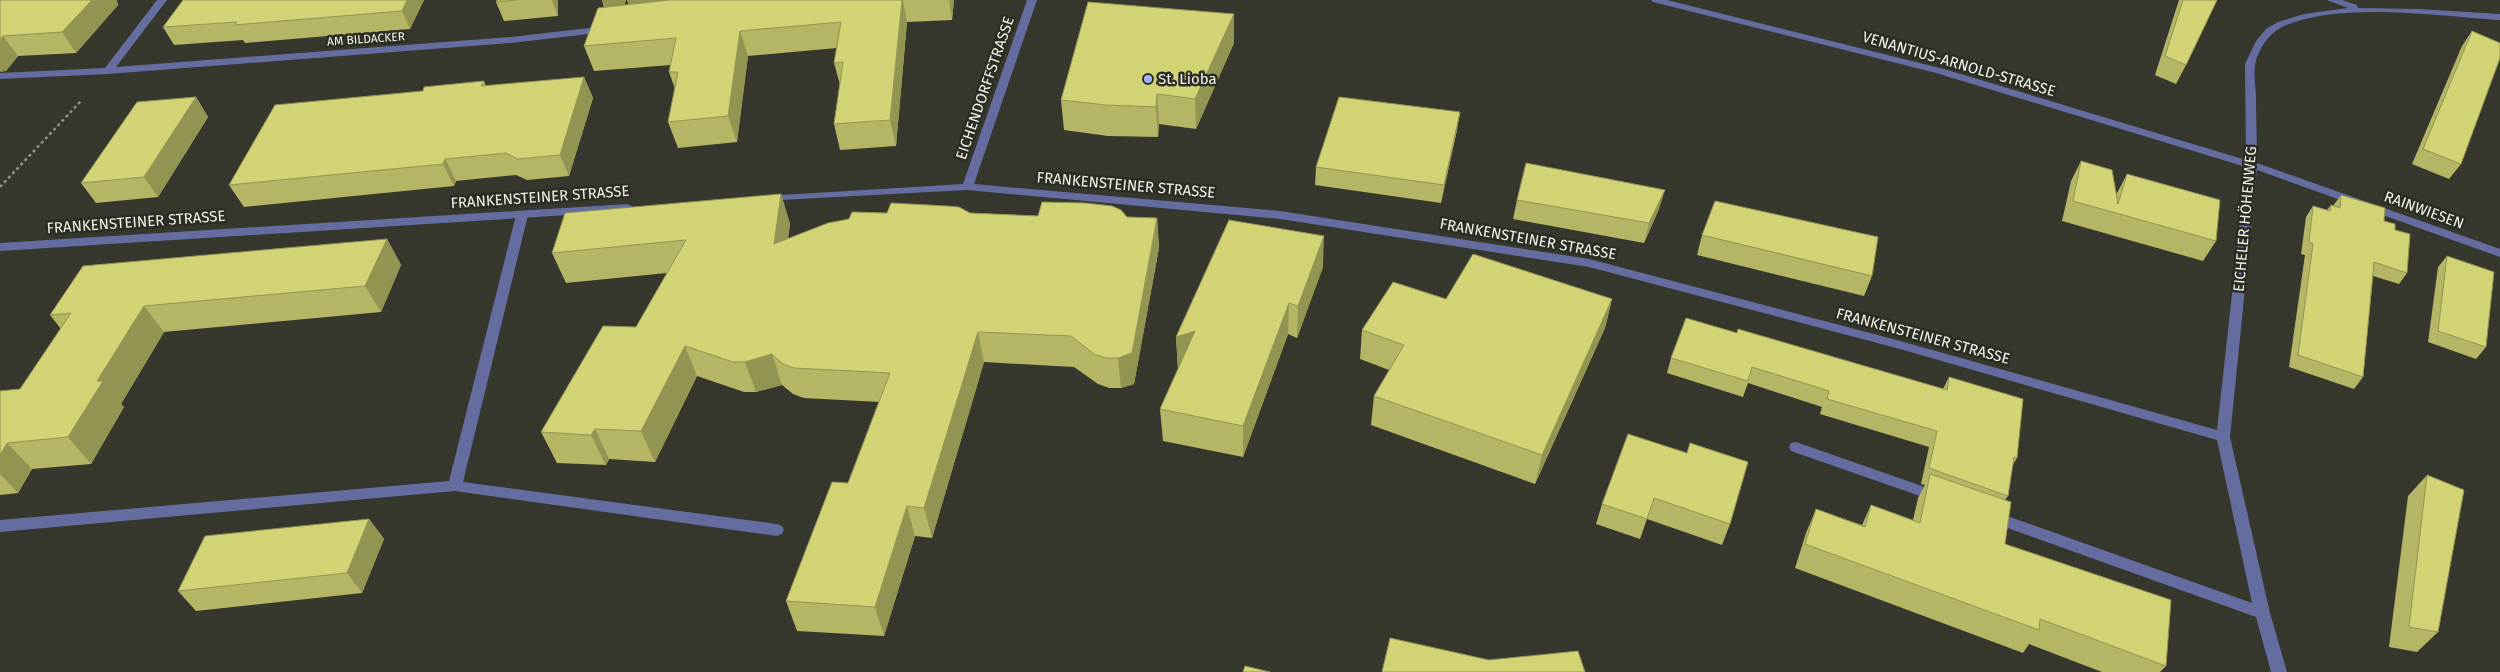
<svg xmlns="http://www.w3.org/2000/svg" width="2500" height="672" font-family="'Fira Sans',sans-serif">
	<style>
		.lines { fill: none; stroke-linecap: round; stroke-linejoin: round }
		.path { stroke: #909188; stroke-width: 2.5; stroke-dasharray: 3 3; stroke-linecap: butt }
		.service { fill: #656da0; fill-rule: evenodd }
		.minor { fill: #656da0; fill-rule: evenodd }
		.wall { fill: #b4b565 }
		.shaded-wall { fill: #929452 }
		.building { fill: #d1d375; stroke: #929452 }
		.poi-dot { fill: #a5b1fc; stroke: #2c2d23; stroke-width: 2 }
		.labels { text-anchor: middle; stroke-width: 5; stroke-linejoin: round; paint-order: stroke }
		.far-street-label { font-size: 12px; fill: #f1f2eb; stroke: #2c2d23 }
		.street-label { font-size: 15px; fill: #f1f2eb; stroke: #2c2d23 }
		.poi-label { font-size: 15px; fill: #f1f2eb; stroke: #2c2d23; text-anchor: start }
	</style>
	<rect width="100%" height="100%" fill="#36372d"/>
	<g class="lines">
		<path class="path" d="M 0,187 L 81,101"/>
		<path class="service" d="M 522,211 L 528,215 L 463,482 L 777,524 L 782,526 L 784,530 L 782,534 L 777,536 L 455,491 L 0,532 L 0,520 L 449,481 L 516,215 Z"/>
		<path class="minor" d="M 157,0 L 167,0 L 116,67 L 511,37 L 606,26 L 611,29 L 606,32 L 511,43 L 108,74 L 0,79 L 0,73 L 105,68 Z
			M 1027,0 L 1037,0 L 974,184 L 1280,211 L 1589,259 L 1900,341 L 2217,430 L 2246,167 L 1936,73 L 1653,2 L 1651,0 L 1667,0 L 1944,69 L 2246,160 L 2245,64 L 2256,41 L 2266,29 L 2278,22 L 2304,14 L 2348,8 L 2327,0 L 2342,0 L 2357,5 L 2358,8 L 2418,9 L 2500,14 L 2500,20 C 2438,16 2341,1 2284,26 C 2271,32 2262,44 2257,57 C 2253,68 2255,82 2256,95 C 2256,117 2257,140 2257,163 L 2500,249 L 2500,257 L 2257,170 L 2230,437 L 2270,613 L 2287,672 L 2271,672 L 2256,617 L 1988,521 L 1986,517 L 1988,513 L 1993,511 L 2252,603 L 2217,440 L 1900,349 L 1589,267 L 1280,219 L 967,190 L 761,201 L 759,199 L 765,196 L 963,184 Z
			M 628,204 L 634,208 L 632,211 L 0,251 L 0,243 Z
			M 1796,442 L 1942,493 L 1944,497 L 1942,501 L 1937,502 L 1791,451 L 1789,447 L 1791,443 Z"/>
	</g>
	<path class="wall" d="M 0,0 L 118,2 L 117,3 L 118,5 L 76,53 L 18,56 L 6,71 Z
		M 424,0 L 410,29 L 245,43 L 243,40 L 174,45 L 163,27 Z
		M 497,0 L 558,0 L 558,16 L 504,21 L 496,2 Z
		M 602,0 L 626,0 L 624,5 L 629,5 L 627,0 L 954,0 L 952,20 L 907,22 L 896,146 L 840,150 L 834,124 L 840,85 L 834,63 L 837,48 L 748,56 L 737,142 L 678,148 L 668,122 L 675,89 L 669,72 L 671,65 L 594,71 L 584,46 L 604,8 Z
		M 2179,0 L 2217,0 L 2186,65 L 2176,84 L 2155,75 Z
		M 2472,31 L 2461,164 L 2449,179 L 2412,164 L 2462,46 Z
		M 1234,43 L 1196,129 L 1159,124 L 1158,137 L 1108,136 L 1064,130 L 1061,100 Z
		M 584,77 L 593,98 L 569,176 L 527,180 L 516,175 L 456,181 L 454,186 L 244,207 L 229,185 L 423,91 L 484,81 L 486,86 Z
		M 196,97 L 208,117 L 158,197 L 96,203 L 81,183 Z
		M 1460,112 L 1457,130 L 1441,203 L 1315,185 L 1316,167 Z
		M 2081,161 L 2116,195 L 2127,174 L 2216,241 L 2203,261 L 2062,221 L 2071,181 Z
		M 781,194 L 790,224 L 788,239 L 887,213 L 970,213 L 1038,216 L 1157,218 L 1159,248 L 1134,384 L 1121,388 L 1109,388 L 1098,384 L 1074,367 L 984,362 L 932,538 L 915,536 L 884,636 L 797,631 L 786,601 L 848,483 L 879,402 L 804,398 L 793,394 L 782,385 L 756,392 L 744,392 L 697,376 L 655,462 L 609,459 L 606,465 L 557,463 L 541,432 L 636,327 L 667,273 L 566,283 L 552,253 Z
		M 2341,195 L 2384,221 L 2395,230 L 2407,273 L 2399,284 L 2373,276 L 2363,377 L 2354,389 L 2289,367 L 2305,255 L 2301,254 L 2306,217 L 2313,206 L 2327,210 L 2331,205 L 2333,206 Z
		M 1517,200 L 1659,209 L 1644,243 L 1513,219 Z
		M 1702,235 L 1872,276 L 1864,296 L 1697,255 Z
		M 387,239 L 401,265 L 381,312 L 164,332 L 121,404 L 124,407 L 91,464 L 32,469 L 18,493 L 0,495 L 0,391 L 20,389 L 61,329 L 50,315 Z
		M 2447,256 L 2486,347 L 2476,359 L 2428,342 L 2438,267 Z
		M 1323,267 L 1297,338 L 1288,334 L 1243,457 L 1163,441 L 1160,409 L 1178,369 L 1176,337 Z
		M 1446,299 L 1612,299 L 1605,328 L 1535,484 L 1371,425 L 1374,396 L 1389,370 L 1360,359 L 1362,330 Z
		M 1737,333 L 1943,389 L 1949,377 L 2017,458 L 2012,466 L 2008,496 L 2005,500 L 2005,544 L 2166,666 L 2160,672 L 2102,672 L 2029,644 L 2023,653 L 1795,568 L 1806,533 L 1816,509 L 1862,525 L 1871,505 L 1913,520 L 1918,498 L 1925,485 L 1921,484 L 1929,447 L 1820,414 L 1822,407 L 1748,383 L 1743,397 L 1667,373 L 1671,358 Z
		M 1690,443 L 1730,524 L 1722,545 L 1647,519 L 1640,539 L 1596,524 L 1602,504 L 1687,453 Z
		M 2427,475 L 2438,632 L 2417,652 L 2389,647 L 2408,496 Z
		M 369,519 L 384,539 L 362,593 L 196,611 L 178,591 Z"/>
	<path class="shaded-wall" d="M 92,0 L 117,0 L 118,5 L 76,53 L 62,32 Z
		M 407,0 L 424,0 L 410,29 L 402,11 Z
		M 552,0 L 558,0 L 558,16 Z
		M 602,0 L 626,0 L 620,22 L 610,24 Z
		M 627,0 L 806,0 L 634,21 Z
		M 902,0 L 903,0 L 907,22 L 896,146 L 890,120 Z
		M 949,0 L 954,0 L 952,20 Z
		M 1234,14 L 1234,43 L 1196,129 L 1195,99 Z
		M 740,31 L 748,56 L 737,142 L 728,116 Z
		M 3,36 L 18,56 L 6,71 L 0,72 L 0,40 Z
		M 584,77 L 593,98 L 569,176 L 560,155 Z
		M 1157,94 L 1159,124 L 1158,137 L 1156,107 Z
		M 196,97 L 208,117 L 158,197 L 144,177 Z
		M 1460,112 L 1457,130 L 1441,203 L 1444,185 Z
		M 445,159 L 456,181 L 454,186 L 443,164 Z
		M 1665,190 L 1659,209 L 1644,243 L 1649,223 Z
		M 781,194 L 790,224 L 783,274 L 774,244 Z
		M 1157,218 L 1159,248 L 1134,384 L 1121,388 L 1118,358 Z
		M 1324,236 L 1323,267 L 1297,338 L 1298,306 Z
		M 387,239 L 401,265 L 381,312 L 365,286 Z
		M 1612,299 L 1605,328 L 1535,484 L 1542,455 Z
		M 1289,303 L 1288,334 L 1243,457 L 1243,426 Z
		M 144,306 L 164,332 L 121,404 L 124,407 L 91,464 L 68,437 L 97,381 Z
		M 1195,331 L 1178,369 L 1176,337 Z
		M 978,332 L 984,362 L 932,538 L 924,508 Z
		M 685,346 L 697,376 L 655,462 L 641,431 Z
		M 772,354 L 782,385 L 756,392 L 745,362 Z
		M 595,429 L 609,459 L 606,465 L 591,435 Z
		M 7,443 L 32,469 L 18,493 L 0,474 L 0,455 Z
		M 907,506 L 915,536 L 884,636 L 875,607 Z
		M 369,519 L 384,539 L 362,593 L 347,573 Z"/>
	<path class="building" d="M 0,0 L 92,0 L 62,32 L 3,36 L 0,40 Z
		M 183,0 L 407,0 L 402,11 L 234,25 L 237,22 L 163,27 Z
		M 497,0 L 517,0 L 496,2 Z
		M 669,0 L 902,0 L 890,120 L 834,124 L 843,62 L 834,63 L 841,22 L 740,31 L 728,116 L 668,122 L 678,72 L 669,72 L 676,38 L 584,46 L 598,8 Z
		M 2183,0 L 2217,0 L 2186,65 L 2165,56 Z
		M 1088,2 L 1234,14 L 1195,99 L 1157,94 L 1156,107 L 1106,105 L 1061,100 Z
		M 2472,31 L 2500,43 L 2500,58 L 2461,164 L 2423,149 Z
		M 584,77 L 560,155 L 517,159 L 506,153 L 445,159 L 443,164 L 229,185 L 275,105 L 423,91 L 424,87 L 484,81 L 481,86 Z
		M 196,97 L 144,177 L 81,183 L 137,102 Z
		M 1339,97 L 1460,112 L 1444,185 L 1316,167 Z
		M 2081,161 L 2112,170 L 2118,204 L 2127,174 L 2220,200 L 2216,241 L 2073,201 Z
		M 1526,163 L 1665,190 L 1649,223 L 1517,200 Z
		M 781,194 L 774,244 L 828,223 L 849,219 L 852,212 L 887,213 L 891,203 L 947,206 L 959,207 L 970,213 L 1038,216 L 1042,202 L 1085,203 L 1112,206 L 1121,210 L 1127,217 L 1157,218 L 1132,353 L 1118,358 L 1106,358 L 1094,354 L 1071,336 L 978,332 L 924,508 L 907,506 L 875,607 L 786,601 L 832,482 L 848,483 L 890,373 L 794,368 L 783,364 L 772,354 L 745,362 L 733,362 L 685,346 L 641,431 L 595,429 L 591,435 L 541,432 L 603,326 L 636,327 L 686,240 L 552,253 L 565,213 Z
		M 2341,195 L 2385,208 L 2384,221 L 2395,224 L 2395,230 L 2410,234 L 2407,273 L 2374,262 L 2363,377 L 2298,355 L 2313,244 L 2309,242 L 2313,206 L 2330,211 L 2331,205 L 2340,208 Z
		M 1715,201 L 1878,237 L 1872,276 L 1702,235 Z
		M 1229,220 L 1324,236 L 1298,306 L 1289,303 L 1243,426 L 1160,409 L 1195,331 L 1176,337 Z
		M 387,239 L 365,286 L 144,306 L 97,381 L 103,381 L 68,437 L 7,443 L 0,455 L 0,391 L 20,389 L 71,313 L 50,315 L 83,266 Z
		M 1473,254 L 1612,299 L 1542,455 L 1374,396 L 1404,345 L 1362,330 L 1393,282 L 1446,299 Z
		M 2447,256 L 2494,272 L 2486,347 L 2438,331 Z
		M 1686,318 L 1737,333 L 1738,329 L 1947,390 L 1949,377 L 2023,399 L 2017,458 L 2014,457 L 2008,496 L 1929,468 L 1937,431 L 1827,399 L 1829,391 L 1752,367 L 1748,381 L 1671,358 Z
		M 1628,434 L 1687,453 L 1690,443 L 1748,462 L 1730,524 L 1654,498 L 1647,519 L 1602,504 Z
		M 1930,474 L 2011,502 L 2005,544 L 2171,600 L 2166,666 L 2040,619 L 2039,630 L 1805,544 L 1816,509 L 1865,527 L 1871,505 L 1920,523 Z
		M 2427,475 L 2464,490 L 2438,632 L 2409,627 Z
		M 369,519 L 347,573 L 178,591 L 205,536 Z
		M 1390,638 L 1489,660 L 1578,651 L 1585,672 L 1382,672 Z
		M 1245,666 L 1270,672 L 1243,672 Z"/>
	<circle class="poi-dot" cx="1148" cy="79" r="5"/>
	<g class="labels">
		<g class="far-street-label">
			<text transform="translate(366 39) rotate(-4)" y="4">AM BILDACKER</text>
		</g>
		<g class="street-label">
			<text transform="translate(1959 64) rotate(16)" y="5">VENANTIUS-ARNOLD-STRASSE</text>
			<text transform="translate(985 88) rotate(-71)" y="5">EICHENDORFFSTRASSE</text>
			<text transform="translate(1126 185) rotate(5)" y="5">FRANKENSTEINER STRASSE</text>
			<text transform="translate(540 197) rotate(-4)" y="5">FRANKENSTEINER STRASSE</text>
			<text transform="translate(2424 210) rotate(20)" y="5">RAINWIESEN</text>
			<text transform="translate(2245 219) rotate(-85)" y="5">EICHELER HÖHENWEG</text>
			<text transform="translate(136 222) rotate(-4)" y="5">FRANKENSTEINER STRASSE</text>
			<text transform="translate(1528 239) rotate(10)" y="5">FRANKENSTEINER STRASSE</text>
			<text transform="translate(1923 336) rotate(15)" y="5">FRANKENSTEINER STRASSE</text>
		</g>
		<g class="poi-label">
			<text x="1158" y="84">St. Lioba</text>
		</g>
	</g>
</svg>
